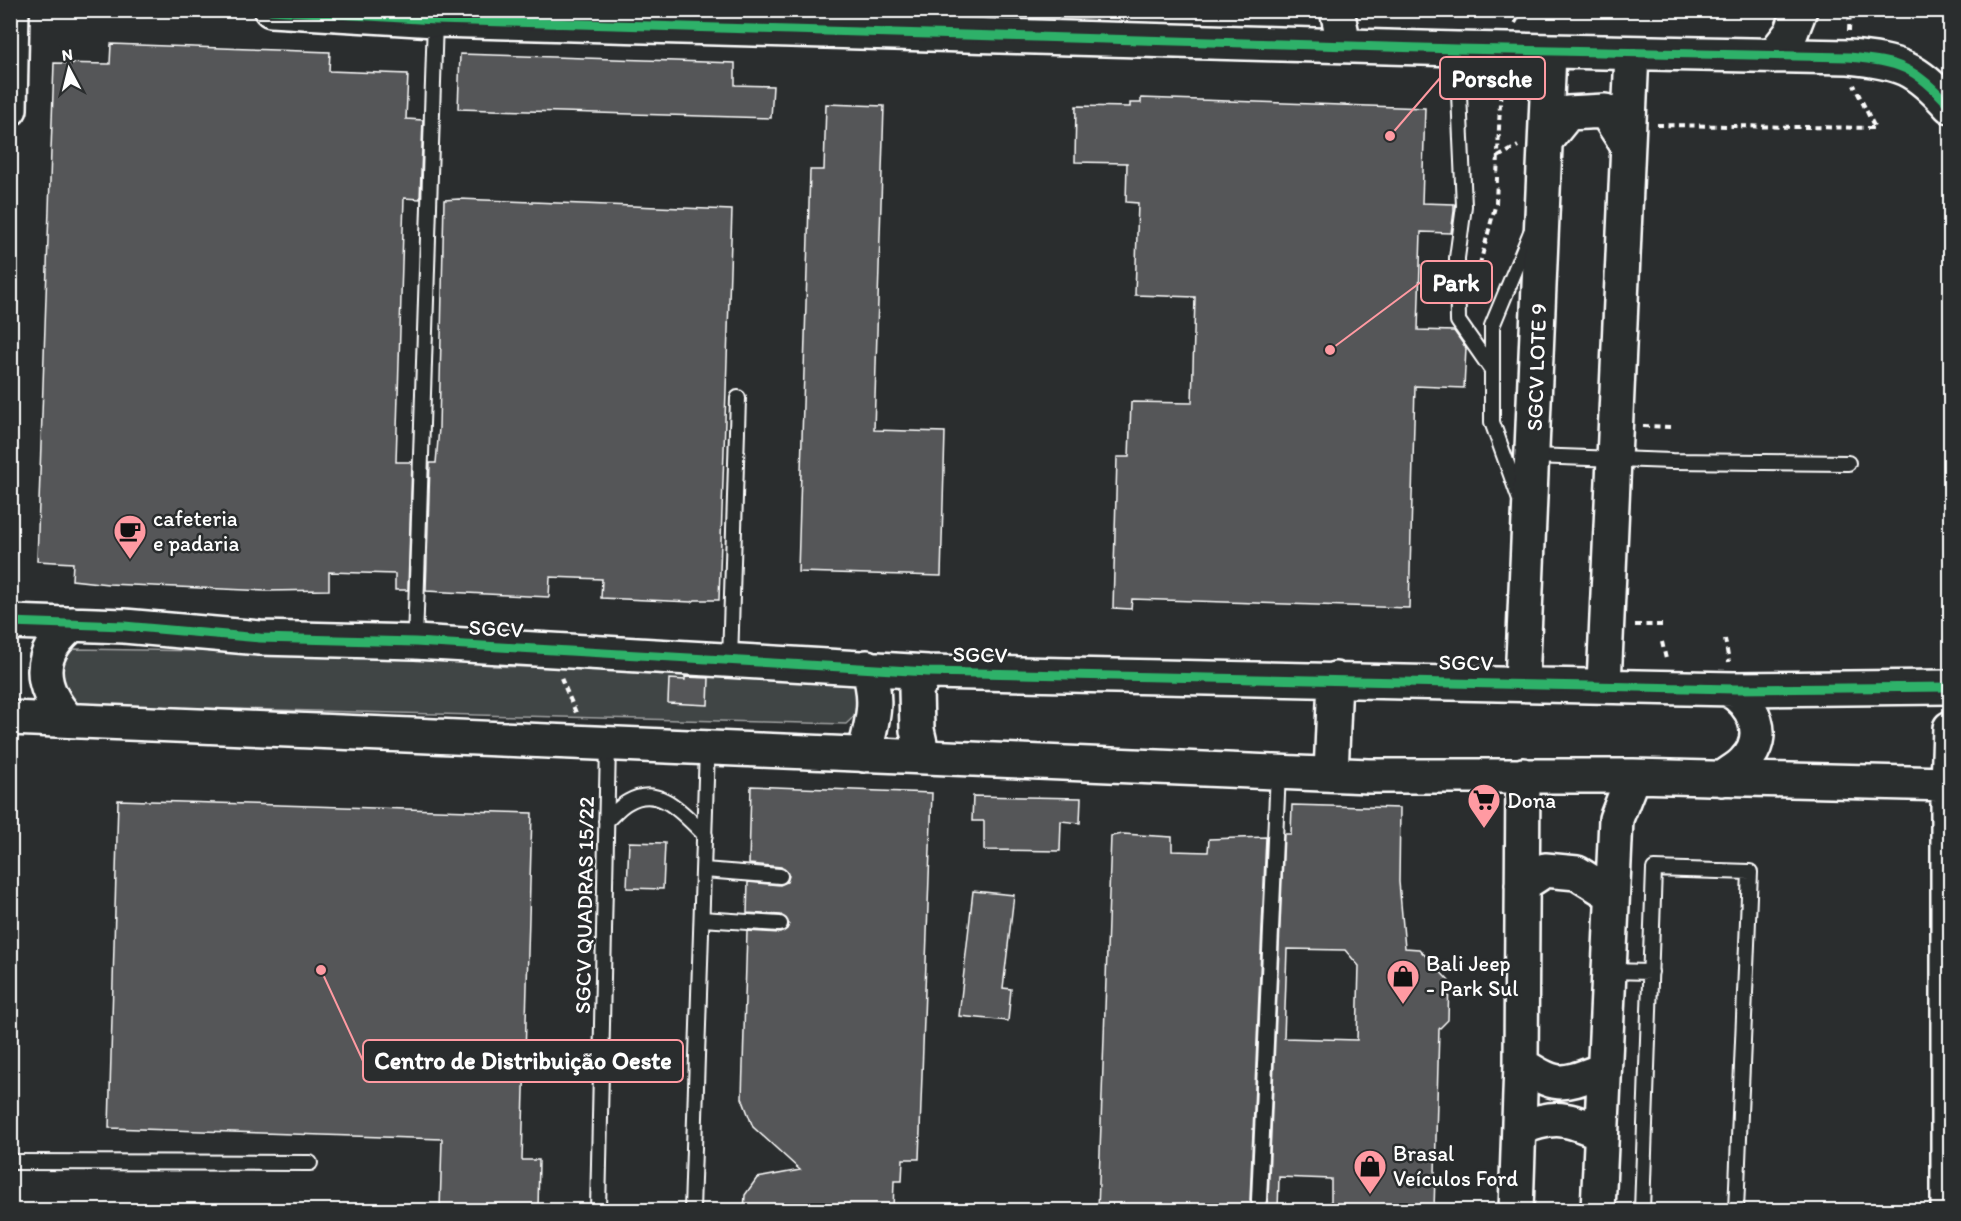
<svg xmlns="http://www.w3.org/2000/svg" width="1961" height="1221" font-family="Itim,sans-serif">
	<style>
		.green { fill: #414445; stroke: #a0a2a2; stroke-width: 1.5 }
		.building { fill: #555758; stroke: #fff; stroke-width: 1.5; fill-rule: evenodd }
		.lines { fill: none; stroke-linecap: round; stroke-linejoin: round }
		.service-casing { stroke: #fff; stroke-width: 18 }
		.tertiary-casing { stroke: #fff; stroke-width: 38 }
		.path { stroke: #fff; stroke-width: 4; stroke-dasharray: 6 4.5; stroke-linecap: butt }
		.service { stroke: #2a2d2e; stroke-width: 14 }
		.tertiary { stroke: #2a2d2e; stroke-width: 33 }
		.cycleway-casing { stroke: #2a2d2e; stroke-width: 13 }
		.cycleway { stroke: #2db169; stroke-width: 9 }
		.labels { text-anchor: middle; stroke-width: 5; stroke-linejoin: round; paint-order: stroke }
		.street-label { font-size: 22px; fill: #fff; stroke: #2a2d2e }
		.poi-label { font-size: 22px; fill: #fff; stroke: #2a2d2e; text-anchor: start }
		.leader { fill: none; stroke: #ff9aa2; stroke-width: 2 }
		.callout-dot { fill: #ff9aa2; stroke: #2a2d2e; stroke-width: 2 }
		.callout { fill: #2a2d2e; stroke: #ff9aa2; stroke-width: 2 }
		.callout-label { font-size: 24px; text-anchor: middle; font-weight: bold; fill: #fff }
	</style>
	<rect width="100%" height="100%" fill="#2a2d2e"/>
	<filter id="ink" filterUnits="userSpaceOnUse"><feTurbulence type="fractalNoise" baseFrequency=".0167" numOctaves="2"/><feDisplacementMap in="SourceGraphic" scale="12" xChannelSelector="R" yChannelSelector="G"/><feConvolveMatrix kernelMatrix="1 2 1 2 8 2 1 2 1" color-interpolation-filters="sRGB"/></filter>
	<g filter="url(#ink)">
		<path class="green" d="M 259,642 L 504,650 L 493,666 L 858,676 C 860,697 864,709 846,724 L 71,705 L 54,671 L 65,654 L 74,649 L 208,651 Z"/>
		<path class="building" d="M 111,44 L 330,52 L 329,71 L 408,74 L 406,119 L 423,120 L 420,199 L 404,198 L 403,230 L 396,462 L 412,462 L 408,590 L 395,590 L 395,574 L 329,572 L 329,590 L 266,591 L 108,584 L 72,580 L 73,563 L 37,561 L 54,63 L 110,64 Z
			M 460,54 L 735,63 L 735,85 L 773,86 L 771,118 L 458,109 Z
			M 1141,98 L 1425,108 L 1422,203 L 1454,204 L 1454,211 L 1451,233 L 1421,232 L 1418,330 L 1454,331 L 1466,348 L 1464,388 L 1415,386 L 1409,608 L 1132,599 L 1131,609 L 1113,608 L 1117,457 L 1129,457 L 1131,402 L 1192,403 L 1195,297 L 1135,295 L 1138,203 L 1126,202 L 1127,163 L 1075,162 L 1076,106 L 1130,107 L 1130,103 L 1141,103 Z
			M 826,104 L 884,106 L 874,430 L 945,432 L 941,576 L 798,572 L 810,170 L 824,170 Z
			M 459,199 L 732,210 L 719,600 L 695,600 L 692,602 L 601,598 L 602,579 L 550,577 L 549,597 L 426,591 L 430,463 L 436,463 L 439,428 L 444,200 Z
			M 685,677 L 709,678 L 708,705 L 668,703 L 669,679 L 685,680 Z
			M 751,786 L 932,793 L 919,1159 L 903,1159 L 902,1181 L 894,1181 L 893,1210 L 744,1210 L 745,1195 L 757,1178 L 800,1170 L 753,1127 L 742,1098 L 747,931 L 780,933 L 787,929 L 789,924 L 781,915 L 747,913 L 748,882 L 780,885 L 787,882 L 789,876 L 781,867 L 749,864 Z
			M 973,796 L 1081,798 L 1080,823 L 1061,821 L 1060,851 L 984,850 L 984,821 L 972,821 Z
			M 118,800 L 532,813 L 522,1160 L 539,1160 L 538,1210 L 440,1210 L 442,1139 L 109,1128 Z
			M 1292,805 L 1400,808 L 1399,882 L 1405,948 L 1419,949 L 1449,981 L 1448,1020 L 1439,1029 L 1434,1210 L 1331,1210 L 1331,1179 L 1279,1177 L 1278,1210 L 1098,1210 L 1111,836 L 1123,834 L 1172,837 L 1172,851 L 1208,852 L 1209,839 L 1266,837 L 1250,1200 L 1254,1207 L 1259,1209 L 1266,1205 L 1268,1200 L 1284,834 L 1291,834 ZM 1287,949 L 1345,950 L 1359,966 L 1357,1040 L 1284,1038 Z
			M 629,842 L 665,843 L 663,889 L 627,888 Z
			M 973,891 L 1014,895 L 1003,988 L 1011,989 L 1008,1021 L 959,1016 Z"/>
		<g class="lines">
			<defs>
				<path id="service" d="M 1457,49 L 1464,206 L 1457,258 L 1458,321 L 1492,370
					M 1533,456 L 1672,461 L 1848,463
					M 1520,500 L 1492,422 L 1492,326 L 1531,232
					M 415,642 L 435,20
					M 730,661 L 738,398
					M 606,821 C 613,815 620,806 628,802 C 660,783 684,815 705,835
					M 704,870 L 780,876
					M 702,919 L 780,924
					M 1608,971 L 1651,972
					M 10,1162 L 310,1163
					M 1259,1200 L 1278,772
					M 598,1210 L 608,745
					M 692,1210 L 707,748
					M 1642,1210 L 1654,869 L 1750,872 L 1736,1210"/>
				<path id="tertiary" d="M 271,10 L 435,20 L 1457,49 L 1849,57 C 1900,62 1915,67 1950,106
					M 1337,10 L 1344,44
					M 1773,56 L 1791,33 L 1800,10
					M 10,109 L 12,10
					M 1546,140 L 1568,113 L 1605,111 L 1627,145
					M 10,622 L 124,626 L 260,638 L 415,642 L 928,672 L 1734,689 L 1950,687
					M 1522,683 L 1549,52
					M 1604,684 L 1632,53
					M 10,718 L 1369,776 L 1633,776 L 1948,784
					M 68,720 C 38,686 35,654 73,624
					M 864,755 C 872,723 880,699 867,667
					M 923,756 L 917,730 L 916,689 L 928,672
					M 1331,774 L 1335,679
					M 1722,779 C 1729,773 1739,768 1745,761 C 1769,736 1754,704 1728,689
					M 1522,885 L 1545,870 L 1577,873 L 1611,894
					M 1521,1064 C 1558,1089 1562,1085 1603,1070
					M 1519,1129 C 1554,1114 1568,1118 1601,1133
					M 1516,1210 L 1521,1064 L 1523,775
					M 1598,1210 L 1616,819 L 1633,776
					M 1948,1210 L 1948,784 L 1950,728"/>
			</defs>
			<use href="#service" class="service-casing"/>
			<use href="#tertiary" class="tertiary-casing"/>
			<path class="path" d="M 1515,23 L 1522,10
				M 1849,31 L 1850,10
				M 1657,125 L 1875,128 L 1854,85
				M 1498,157 L 1518,146
				M 1477,275 L 1496,203 L 1501,78
				M 1643,426 L 1673,427
				M 1635,625 L 1663,625
				M 1725,639 L 1729,662
				M 1662,642 L 1666,659
				M 561,678 L 577,715"/>
			<use href="#service" class="service"/>
			<use href="#tertiary" class="tertiary"/>
			<defs>
				<path id="cycleway" d="M 271,10 L 435,20 L 1457,49 L 1849,57 C 1900,62 1915,67 1950,106
					M 10,622 L 124,626 L 260,638 L 415,642 L 928,672 L 1734,689 L 1950,687"/>
			</defs>
			<use href="#cycleway" class="cycleway-casing"/>
			<use href="#cycleway" class="cycleway"/>
		</g>
	</g>
	<defs>
		<symbol id="cafe-pin" viewBox="-11 -11 22 30"><path d="M0 17L-7.5 6A9.5 9.5 0 1 1 7.5 6Z" fill="#ff9aa2" stroke="#2a2d2e"/><path d="M-5.5-4.5H6V0H3Q3 3.5 0 3.5H-2.5Q-5.5 3.5-5.5 0ZM3-3.2v2h1.7v-2ZM-6 4.5H4V6H-6Z" fill="#111"/></symbol>
		<symbol id="supermarket-pin" viewBox="-11 -11 22 30"><path d="M0 17L-7.5 6A9.5 9.5 0 1 1 7.5 6Z" fill="#ff9aa2" stroke="#2a2d2e"/><path d="M-6-5.5h2.5l.6 2H6L4.5 2H-2.5L-4.4-4H-6ZM-1.5 3.2a1.3 1.3 0 1 0 .1 0ZM3 3.2a1.3 1.3 0 1 0 .1 0Z" fill="#111"/></symbol>
		<symbol id="shop-pin" viewBox="-11 -11 22 30"><path d="M0 17L-7.5 6A9.5 9.5 0 1 1 7.5 6Z" fill="#ff9aa2" stroke="#2a2d2e"/><path d="M-5-2.5h2.3a2.7 3.5 0 0 1 5.4 0H5L5.5 6h-11ZM-1.5-2.5h3a1.5 2.3 0 0 0-3 0Z" fill="#111"/></symbol>
	</defs>
	<g fill-rule="evenodd">
		<use href="#cafe-pin" x="111" y="512" width="38" height="52"/>
		<use href="#supermarket-pin" x="1465" y="781" width="38" height="52"/>
		<use href="#shop-pin" x="1384" y="957" width="38" height="52"/>
		<use href="#shop-pin" x="1351" y="1147" width="38" height="52"/>
	</g>
	<g class="labels">
		<g class="street-label">
			<text transform="translate(1536 367) rotate(-88)" y="8">SGCV LOTE 9</text>
			<text transform="translate(496 628) rotate(3)" y="8">SGCV</text>
			<text transform="translate(980 654) rotate(1)" y="8">SGCV</text>
			<text transform="translate(1466 662) rotate(1)" y="8">SGCV</text>
			<text transform="translate(584 905) rotate(-89)" y="8">SGCV QUADRAS 15/22</text>
		</g>
		<g class="poi-label">
			<text x="153" y="526">cafeteria<tspan x="153" dy="25">e padaria</tspan></text>
			<text x="1507" y="808">Dona</text>
			<text x="1426" y="971">Bali Jeep<tspan x="1426" dy="25">- Park Sul</tspan></text>
			<text x="1393" y="1161">Brasal<tspan x="1393" dy="25">Veículos Ford</tspan></text>
		</g>
	</g>
	<path class="leader" d="M1390 136L1440 78M1330 350L1421 282M321 970L363 1061"/>
	<g class="callout-dot">
		<circle cx="1390" cy="136" r="6"/>
		<circle cx="1330" cy="350" r="6"/>
		<circle cx="321" cy="970" r="6"/>
	</g>
	<g class="callout">
		<rect x="1440" y="57" width="105" height="42" rx="6"/>
		<rect x="1421" y="261" width="71" height="42" rx="6"/>
		<rect x="363" y="1040" width="320" height="42" rx="6"/>
	</g>
	<g class="callout-label">
		<text x="1492" y="87">Porsche</text>
		<text x="1456" y="291">Park</text>
		<text x="523" y="1069">Centro de Distribuição Oeste</text>
	</g>
	<rect width="1961" height="1221" fill="none" stroke="#2a2d2e" stroke-width="36"/>
	<rect x="18" y="18" width="1925" height="1185" fill="none" stroke="#fff" stroke-width="2" filter="url(#ink)"/>
	<g transform="translate(69 69) rotate(353)" stroke="#2a2d2e" stroke-width="4.5" paint-order="stroke">
	<path d="M0-4.5L10 22L0 15L-10 22Z" fill="#ffffff"/>
	<text y="-9" font-size="16" font-weight="bold" text-anchor="middle" fill="#ffffff">N</text>
	</g>
</svg>
